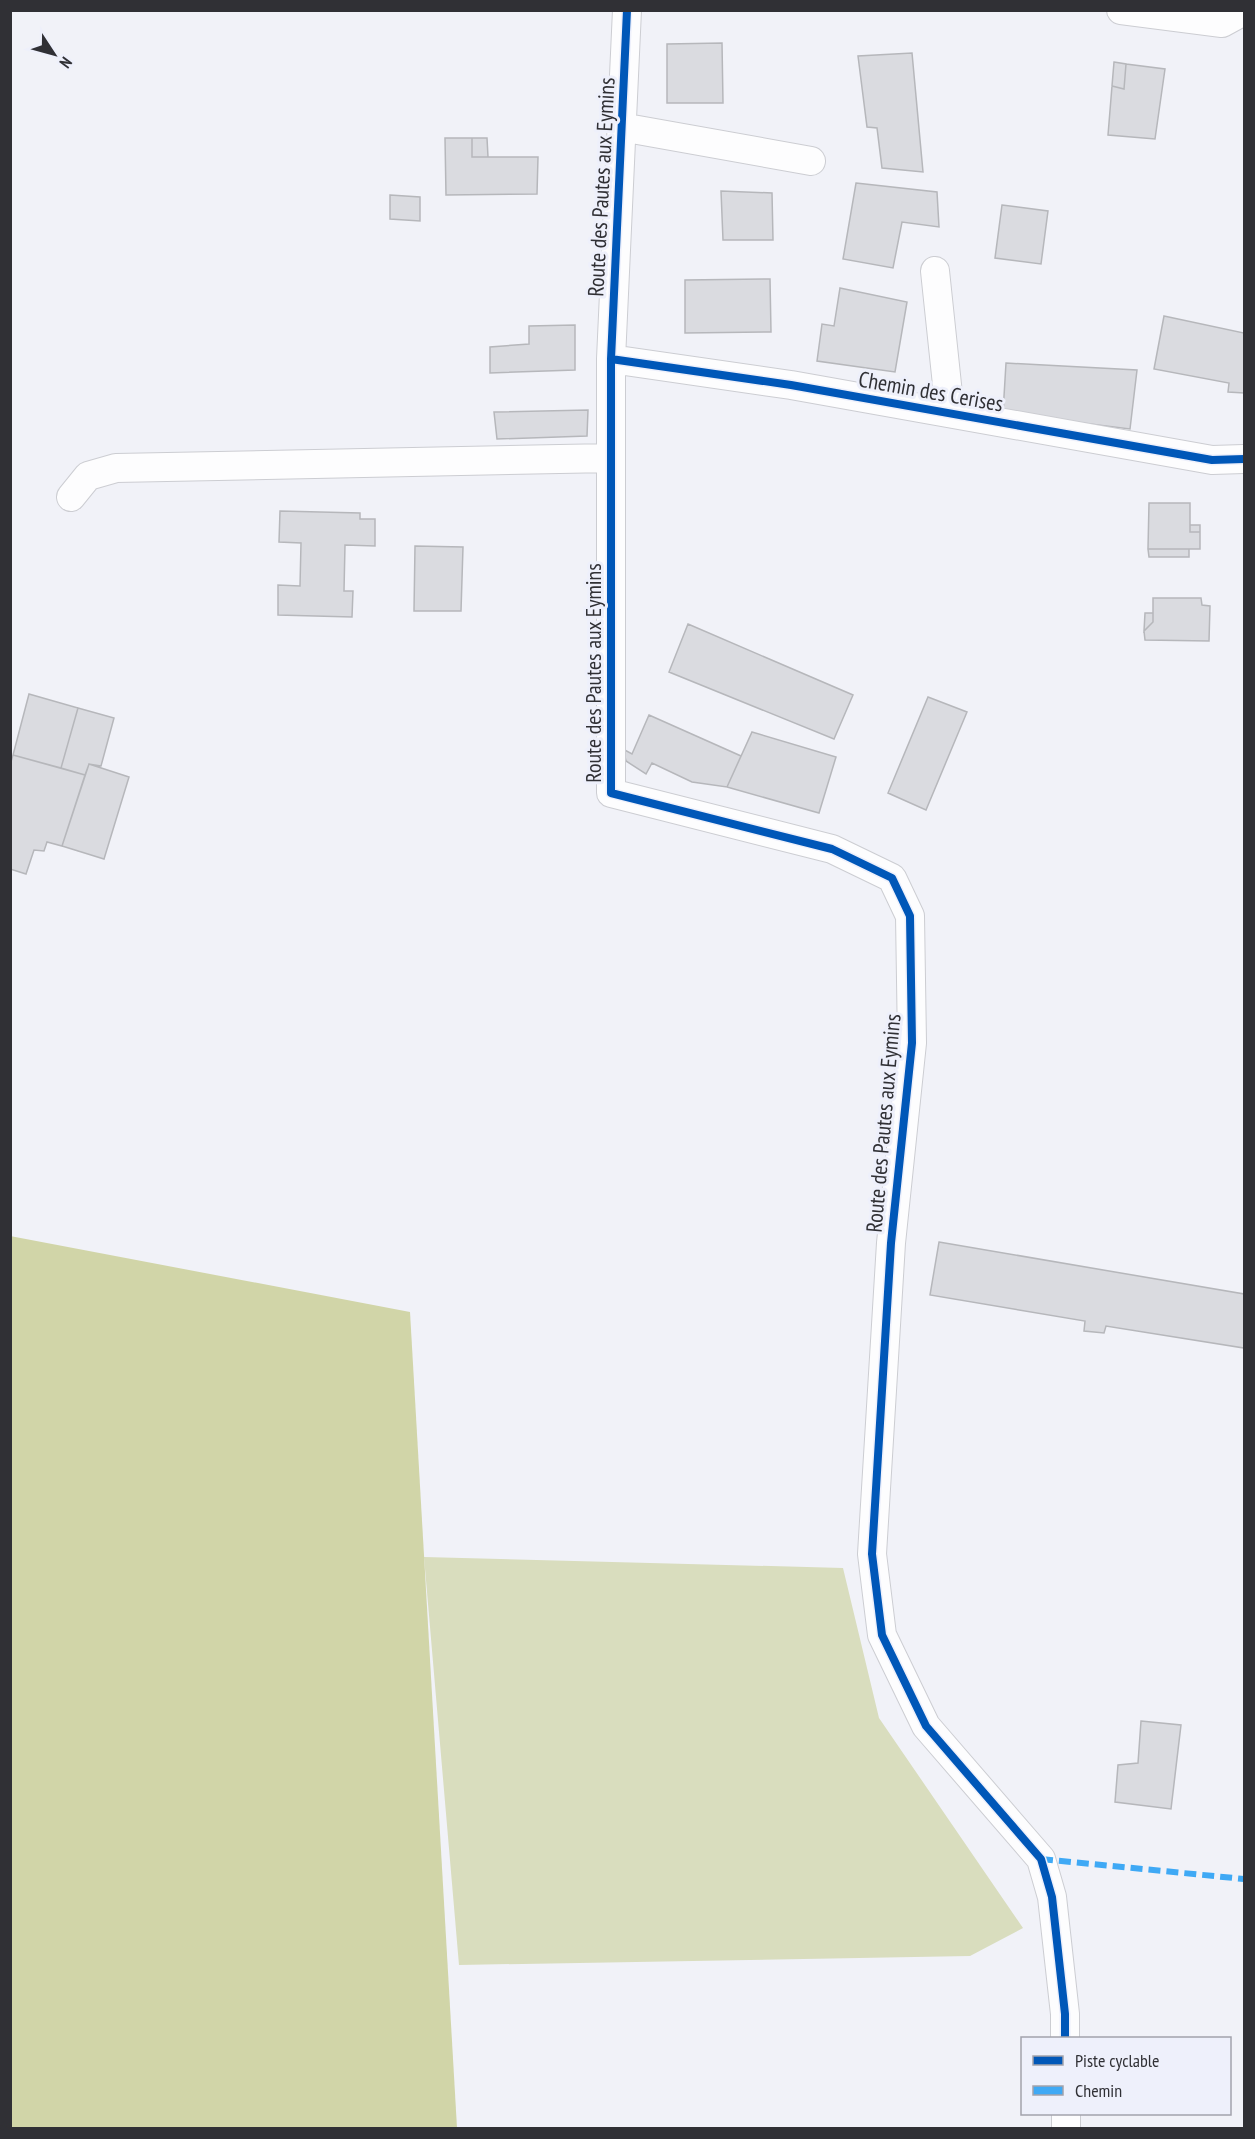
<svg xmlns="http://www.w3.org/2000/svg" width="1255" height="2139" font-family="'PT Sans Narrow',sans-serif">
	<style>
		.green { fill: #d9ddbe }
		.forest { fill: #d1d5a8 }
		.building { fill: #dadbe0; stroke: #b6b7bb; stroke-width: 1.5 }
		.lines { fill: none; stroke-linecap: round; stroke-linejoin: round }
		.street-casing { stroke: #cccdd2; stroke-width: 30 }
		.street { stroke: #fdfdfe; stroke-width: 28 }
		.quiet { stroke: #3fa9f5; stroke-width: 6; stroke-dasharray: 12 6; stroke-linecap: butt }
		.cycleway-casing { stroke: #eef0fb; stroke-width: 11 }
		.cycleway { stroke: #0057b8; stroke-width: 8 }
		.labels { text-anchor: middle; stroke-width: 6; stroke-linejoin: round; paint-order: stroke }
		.street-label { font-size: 22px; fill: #303035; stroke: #eef0fb }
	</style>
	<rect width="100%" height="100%" fill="#f1f2f8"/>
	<path class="green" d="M 424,1557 L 843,1568 L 879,1718 L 1023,1928 L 970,1956 L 459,1965 Z"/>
	<path class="forest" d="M 10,1236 L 410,1312 L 457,2128 L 11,2128 Z"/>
	<path class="building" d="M 722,43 L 723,103 L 667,103 L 667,44 Z
		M 912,53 L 923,172 L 882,168 L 877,128 L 867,127 L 858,56 Z
		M 1114,62 L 1126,64 L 1124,89 L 1112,86 Z
		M 1126,64 L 1165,69 L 1155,139 L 1108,135 L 1112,86 L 1124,89 Z
		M 445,138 L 472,138 L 472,157 L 538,157 L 537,194 L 446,195 Z
		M 472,138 L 487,138 L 488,157 L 472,157 Z
		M 856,183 L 937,192 L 939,227 L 902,222 L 893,268 L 843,259 Z
		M 721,191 L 772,193 L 773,240 L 723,240 Z
		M 390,195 L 420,197 L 420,221 L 390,219 Z
		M 1002,205 L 1048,211 L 1041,264 L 995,258 Z
		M 770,279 L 771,332 L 685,333 L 685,280 Z
		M 840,288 L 907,302 L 895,372 L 817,361 L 822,324 L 834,326 Z
		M 1164,316 L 1244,333 L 1244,393 L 1228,392 L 1229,383 L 1154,369 Z
		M 575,325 L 575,370 L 490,373 L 490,347 L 529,344 L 529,326 Z
		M 1006,363 L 1137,370 L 1130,429 L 1003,413 Z
		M 588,410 L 587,436 L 497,439 L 494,412 Z
		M 1149,503 L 1190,503 L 1190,532 L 1200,532 L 1200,549 L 1148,549 Z
		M 280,511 L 360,513 L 360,519 L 375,519 L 375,546 L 345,545 L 344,591 L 353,591 L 352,617 L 278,615 L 278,585 L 300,586 L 301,543 L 279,542 Z
		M 1190,525 L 1200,525 L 1200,532 L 1190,532 Z
		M 415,546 L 463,547 L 461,611 L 414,611 Z
		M 1148,549 L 1189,549 L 1189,557 L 1149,557 Z
		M 1153,598 L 1201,598 L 1202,605 L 1210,606 L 1209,641 L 1145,640 L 1144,631 L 1153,622 Z
		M 1145,613 L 1153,613 L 1153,622 L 1144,631 Z
		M 688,624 L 853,695 L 834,739 L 669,672 Z
		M 29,694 L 78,708 L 61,768 L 13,755 Z
		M 928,697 L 967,712 L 926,810 L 888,793 Z
		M 78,708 L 114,718 L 101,766 L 89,764 L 85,775 L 61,768 Z
		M 649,715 L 741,756 L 727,787 L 692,782 L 652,763 L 646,774 L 626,761 L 623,749 L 632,754 Z
		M 752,732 L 836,757 L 819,813 L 727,787 Z
		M 13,755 L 85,775 L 62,846 L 47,842 L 44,851 L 34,850 L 26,874 L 10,869 L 10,765 Z
		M 89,764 L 129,777 L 104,859 L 62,846 Z
		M 939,1242 L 1244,1294 L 1244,1348 L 1106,1326 L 1104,1333 L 1084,1331 L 1085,1321 L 930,1295 Z
		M 1141,1721 L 1181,1725 L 1171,1809 L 1115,1802 L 1118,1765 L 1138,1763 Z"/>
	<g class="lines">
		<defs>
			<path id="street" d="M 627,10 L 611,359 L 611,793 L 832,849 L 892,878 L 910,916 L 912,1043 L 891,1243 L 872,1554 L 882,1635 L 926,1726 L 1041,1859 L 1052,1897 L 1065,2014 L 1065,2038
				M 1121,10 L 1222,23 L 1244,11
				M 621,127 L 811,161
				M 935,271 L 950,413
				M 611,359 L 791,385 L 1212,460 L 1244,459
				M 71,497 L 88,476 L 116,468 L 611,458
				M 1066,2114 L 1066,2128"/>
		</defs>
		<use href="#street" class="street-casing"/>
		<use href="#street" class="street"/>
		<path class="quiet" d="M 1041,1859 L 1244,1879"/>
		<defs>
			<path id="cycleway" d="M 627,10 L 611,359 L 611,793 L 832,849 L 892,878 L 910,916 L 912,1043 L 891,1243 L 872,1554 L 882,1635 L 926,1726 L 1041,1859 L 1052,1897 L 1065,2014 L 1065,2038
				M 611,359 L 791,385 L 1212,460 L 1244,459"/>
		</defs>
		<use href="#cycleway" class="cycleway-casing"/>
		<use href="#cycleway" class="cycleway"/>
	</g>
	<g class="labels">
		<g class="street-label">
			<text transform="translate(601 187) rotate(-87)" y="8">Route des Pautes aux Eymins</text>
			<text transform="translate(931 391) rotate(10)" y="8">Chemin des Cerises</text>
			<text transform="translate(593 673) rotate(-90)" y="8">Route des Pautes aux Eymins</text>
			<text transform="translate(883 1123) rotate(-85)" y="8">Route des Pautes aux Eymins</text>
		</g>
	</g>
	<rect width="1255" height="2139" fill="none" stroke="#303035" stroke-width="24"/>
	<rect x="1021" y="2037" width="210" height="78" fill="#eef0fb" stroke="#a2a3ac" stroke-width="1.5"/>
	<rect x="1033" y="2056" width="30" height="9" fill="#0057b8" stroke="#a2a3ac" stroke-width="1.5"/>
	<text x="1075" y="2067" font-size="18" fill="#303035">Piste cyclable</text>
	<rect x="1033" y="2086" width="30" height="9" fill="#3fa9f5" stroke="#a2a3ac" stroke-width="1.5"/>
	<text x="1075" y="2097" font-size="18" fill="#303035">Chemin</text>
	<g transform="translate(54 54) rotate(126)" stroke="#eef0fb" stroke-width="4.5" paint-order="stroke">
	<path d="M0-4.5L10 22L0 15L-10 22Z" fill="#303035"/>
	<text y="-9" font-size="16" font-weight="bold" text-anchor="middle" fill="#303035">N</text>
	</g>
</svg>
